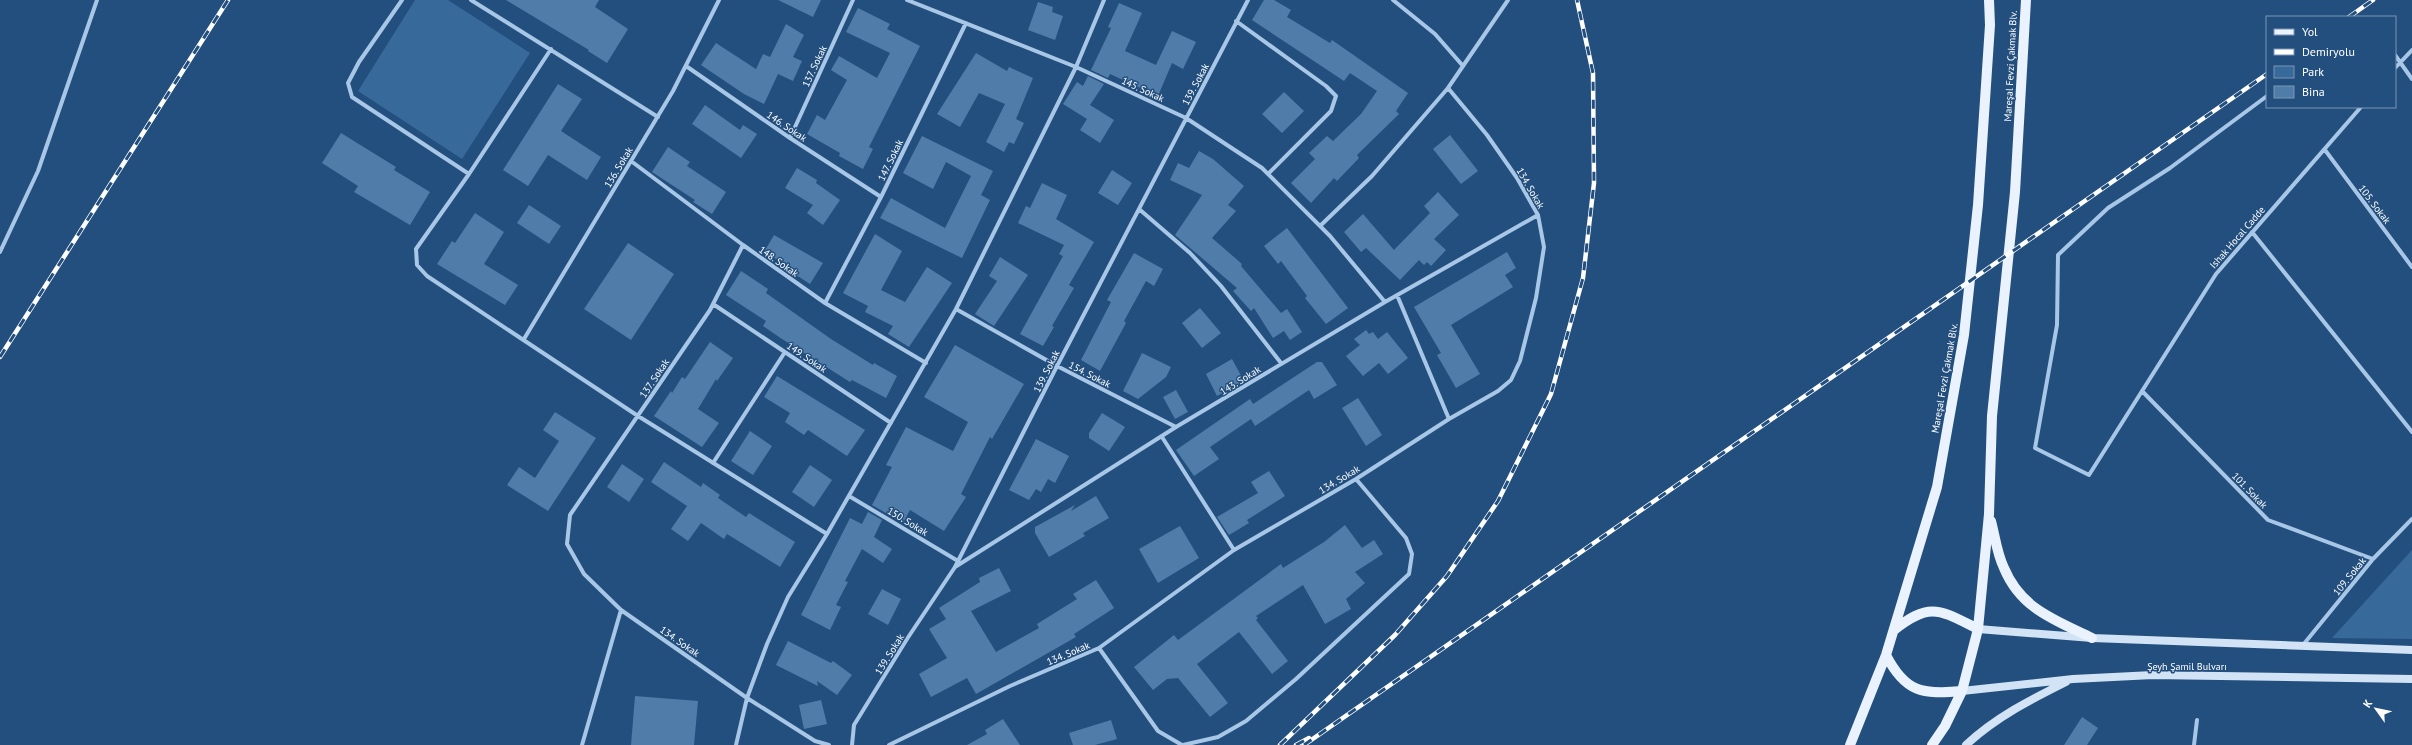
<svg xmlns="http://www.w3.org/2000/svg" width="2412" height="745" font-family="'PT Sans',sans-serif">
	<style>
		.green { fill: #376a9b }
		.building { fill: #507ca9 }
		.lines { fill: none; stroke-linecap: round; stroke-linejoin: round }
		.street { stroke: #a8c7e6; stroke-width: 4 }
		.secondary { stroke: #d2e3f5; stroke-width: 8 }
		.primary { stroke: #e9f2fd; stroke-width: 10 }
		.rail-casing { stroke: #fff; stroke-width: 4.5 }
		.rail { stroke: #234f7e; stroke-width: 3; stroke-dasharray: 9; stroke-linecap: butt }
		.labels { text-anchor: middle; stroke-width: 3; stroke-linejoin: round; paint-order: stroke }
		.street-label { font-size: 10px; fill: #fff; stroke: #234f7e }
	</style>
	<rect width="100%" height="100%" fill="#234f7e"/>
	<path class="green" d="M 415,0 L 448,0 L 530,53 L 462,159 L 358,91 Z
		M 2412,550 L 2412,639 L 2332,638 Z"/>
	<path class="building" d="M 506,0 L 599,0 L 595,7 L 628,29 L 607,63 L 588,51 L 589,50 Z
		M 778,0 L 821,0 L 813,17 Z
		M 1264,0 L 1274,0 L 1291,10 L 1287,17 L 1330,43 L 1332,40 L 1408,93 L 1396,111 L 1399,114 L 1357,155 L 1359,158 L 1337,181 L 1334,178 L 1311,203 L 1291,183 L 1315,159 L 1309,153 L 1327,136 L 1333,141 L 1361,114 L 1377,91 L 1350,73 L 1344,81 L 1252,20 Z
		M 1038,2 L 1053,7 L 1052,12 L 1063,16 L 1055,40 L 1028,30 Z
		M 1119,3 L 1142,13 L 1125,51 L 1156,65 L 1172,31 L 1196,42 L 1183,69 L 1172,63 L 1158,96 L 1110,74 L 1108,78 L 1091,70 L 1111,28 L 1108,27 Z
		M 858,8 L 890,24 L 887,29 L 920,46 L 869,147 L 873,149 L 863,169 L 839,156 L 840,153 L 807,134 L 817,115 L 825,120 L 847,80 L 831,70 L 839,56 L 877,78 L 890,53 L 846,32 Z
		M 786,24 L 804,35 L 793,57 L 802,61 L 793,81 L 778,74 L 764,104 L 744,94 L 701,65 L 716,43 L 756,69 L 763,54 L 770,57 Z
		M 976,53 L 1007,71 L 1009,67 L 1033,78 L 1016,119 L 1024,123 L 1014,144 L 1009,142 L 1004,152 L 986,142 L 1005,104 L 979,93 L 960,127 L 937,114 Z
		M 1088,76 L 1104,84 L 1090,105 L 1114,120 L 1100,143 L 1080,130 L 1087,119 L 1063,104 L 1077,82 L 1083,86 Z
		M 558,84 L 582,99 L 561,131 L 601,157 L 587,180 L 548,155 L 528,186 L 503,170 Z
		M 1284,92 L 1304,111 L 1282,133 L 1262,114 Z
		M 705,105 L 740,130 L 743,125 L 757,134 L 741,158 L 692,124 Z
		M 341,133 L 396,167 L 394,170 L 430,192 L 410,225 L 354,192 L 358,186 L 322,163 Z
		M 1450,135 L 1478,171 L 1461,184 L 1433,149 Z
		M 922,136 L 993,171 L 981,195 L 990,200 L 962,258 L 880,218 L 891,198 L 945,228 L 971,176 L 946,162 L 933,189 L 903,173 Z
		M 668,147 L 690,162 L 687,166 L 726,192 L 712,214 L 693,202 L 695,200 L 652,172 Z
		M 1199,151 L 1213,159 L 1244,186 L 1228,205 L 1236,211 L 1212,238 L 1242,264 L 1241,266 L 1281,313 L 1287,309 L 1302,332 L 1290,340 L 1284,331 L 1273,338 L 1254,308 L 1251,311 L 1233,291 L 1237,288 L 1175,235 L 1202,195 L 1170,180 L 1178,163 L 1189,168 Z
		M 797,168 L 817,180 L 816,183 L 840,200 L 823,225 L 807,213 L 813,205 L 785,188 Z
		M 1112,170 L 1132,183 L 1118,205 L 1098,193 Z
		M 1042,183 L 1067,195 L 1056,219 L 1094,242 L 1069,285 L 1074,288 L 1052,326 L 1054,327 L 1043,346 L 1020,334 L 1063,256 L 1059,254 L 1064,245 L 1018,223 L 1026,206 L 1030,208 Z
		M 1438,192 L 1459,215 L 1434,239 L 1446,250 L 1431,266 L 1427,262 L 1424,265 L 1419,260 L 1400,280 L 1366,248 L 1361,252 L 1344,232 L 1363,214 L 1394,250 L 1430,213 L 1424,206 Z
		M 529,205 L 561,226 L 549,244 L 517,223 Z
		M 475,213 L 504,232 L 484,264 L 518,285 L 505,305 L 437,264 L 452,241 L 455,243 Z
		M 1287,228 L 1348,308 L 1326,324 L 1305,298 L 1307,296 L 1281,261 L 1278,264 L 1264,246 Z
		M 875,234 L 902,251 L 881,290 L 905,302 L 927,267 L 952,283 L 909,347 L 888,334 L 893,326 L 865,312 L 868,306 L 843,293 Z
		M 774,235 L 823,263 L 810,284 L 793,273 L 795,270 L 764,252 Z
		M 628,243 L 674,274 L 631,340 L 584,309 Z
		M 1507,252 L 1516,268 L 1505,275 L 1513,287 L 1451,325 L 1480,374 L 1456,388 L 1437,355 L 1441,353 L 1414,307 Z
		M 1134,253 L 1163,269 L 1154,286 L 1146,281 L 1124,321 L 1126,323 L 1100,371 L 1081,360 L 1111,302 L 1107,300 Z
		M 1000,257 L 1028,275 L 994,326 L 975,314 L 997,281 L 989,276 Z
		M 741,271 L 768,289 L 766,293 L 831,339 L 873,365 L 874,363 L 897,376 L 886,398 L 852,380 L 850,382 L 782,339 L 763,326 L 766,321 L 726,295 Z
		M 1200,308 L 1221,333 L 1202,348 L 1182,323 Z
		M 1366,330 L 1369,334 L 1373,332 L 1378,339 L 1387,332 L 1408,358 L 1388,374 L 1379,363 L 1363,376 L 1346,356 L 1360,345 L 1354,339 Z
		M 710,342 L 733,358 L 717,381 L 716,379 L 698,409 L 719,423 L 702,447 L 654,416 L 671,391 L 672,393 L 682,377 L 685,379 Z
		M 955,345 L 1024,384 L 992,439 L 990,437 L 961,494 L 966,497 L 944,531 L 910,510 L 903,523 L 872,505 L 892,467 L 886,465 L 906,427 L 953,451 L 968,422 L 924,397 Z
		M 1142,353 L 1171,367 L 1166,377 L 1138,399 L 1123,391 Z
		M 1232,359 L 1244,381 L 1217,396 L 1206,374 Z
		M 1317,362 L 1322,362 L 1337,385 L 1314,399 L 1309,390 L 1255,426 L 1251,419 L 1210,447 L 1219,459 L 1194,476 L 1176,450 L 1250,399 L 1253,404 Z
		M 777,376 L 865,430 L 847,456 L 808,430 L 804,435 L 785,422 L 790,413 L 764,397 Z
		M 1176,390 L 1188,412 L 1175,419 L 1163,397 Z
		M 1358,398 L 1382,435 L 1366,446 L 1342,408 Z
		M 555,412 L 596,438 L 548,511 L 507,485 L 519,467 L 535,478 L 559,441 L 543,430 Z
		M 1102,413 L 1125,427 L 1109,451 L 1089,438 L 1089,433 Z
		M 750,431 L 772,446 L 753,475 L 731,461 Z
		M 1036,439 L 1069,456 L 1055,483 L 1048,479 L 1041,492 L 1036,489 L 1029,500 L 1009,490 Z
		M 664,462 L 701,487 L 703,483 L 720,495 L 718,498 L 746,517 L 749,513 L 795,542 L 780,567 L 727,534 L 724,539 L 701,523 L 688,541 L 671,529 L 687,506 L 651,482 Z
		M 622,464 L 644,479 L 629,502 L 607,487 Z
		M 810,465 L 832,480 L 814,507 L 792,492 Z
		M 1269,471 L 1285,496 L 1247,520 L 1249,523 L 1229,535 L 1217,517 L 1258,493 L 1251,482 Z
		M 1096,496 L 1109,518 L 1083,533 L 1085,536 L 1049,557 L 1035,533 L 1035,527 L 1075,505 L 1071,511 Z
		M 868,512 L 882,520 L 874,537 L 892,549 L 883,563 L 862,549 L 845,581 L 848,582 L 836,605 L 841,607 L 830,630 L 801,615 L 850,518 L 862,524 Z
		M 1345,525 L 1362,548 L 1374,540 L 1383,554 L 1355,572 L 1365,583 L 1346,599 L 1351,609 L 1325,624 L 1303,585 L 1256,616 L 1258,618 L 1256,620 L 1288,661 L 1272,674 L 1239,632 L 1197,664 L 1228,703 L 1210,717 L 1178,678 L 1167,679 L 1153,690 L 1134,667 L 1174,635 L 1178,640 L 1281,564 L 1283,568 L 1324,542 Z
		M 1180,526 L 1199,558 L 1158,583 L 1139,549 Z
		M 999,568 L 1011,591 L 971,611 L 996,652 L 1039,628 L 1037,624 L 1077,599 L 1073,594 L 1096,580 L 1114,608 L 1074,634 L 1076,637 L 976,694 L 967,678 L 931,697 L 919,674 L 947,658 L 929,629 L 946,619 L 939,608 L 980,582 L 979,578 Z
		M 882,589 L 901,599 L 888,625 L 868,614 Z
		M 788,641 L 831,663 L 833,661 L 852,675 L 837,695 L 817,681 L 818,686 L 776,665 Z
		M 635,696 L 698,701 L 694,745 L 631,745 Z
		M 821,700 L 827,724 L 804,729 L 799,705 Z
		M 2082,717 L 2098,728 L 2087,745 L 2064,745 Z
		M 1003,719 L 1020,745 L 967,745 L 987,734 L 985,730 Z
		M 1111,720 L 1117,739 L 1095,745 L 1073,745 L 1069,733 Z"/>
	<g class="lines">
		<path class="street" d="M 402,0 L 359,62 L 348,83 L 352,97 L 469,174
			M 471,0 L 658,117
			M 907,0 L 1076,67 L 1186,118 L 1262,168 L 1330,236 L 1385,302
			M 1393,0 L 1435,34 L 1463,66
			M 1236,21 L 1326,86 L 1336,96 L 1331,111 L 1268,174
			M 551,49 L 469,174 L 416,249 L 417,265 L 427,276 L 638,416 L 827,534
			M 2395,55 L 2412,79
			M 686,66 L 790,138 L 881,197
			M 2395,68 L 2412,50
			M 2267,96 L 2170,168 L 2108,208 L 2058,255 L 2057,325 L 2035,448 L 2089,475 L 2216,274 L 2361,107
			M 790,138 L 853,0
			M 2325,150 L 2412,267
			M 631,161 L 743,245 L 825,303 L 926,363
			M 1139,209 L 1190,253 L 1221,286 L 1281,363
			M 1320,226 L 1372,176 L 1448,88 L 1508,0
			M 2252,232 L 2412,432
			M 743,245 L 710,310 L 570,515 L 567,544 L 584,574 L 621,610 L 747,698 L 815,741 L 829,745
			M 0,252 L 38,171 L 97,0
			M 1397,295 L 1449,419
			M 825,303 L 881,197 L 966,23
			M 713,304 L 891,423
			M 956,309 L 1057,366 L 1176,427
			M 524,339 L 673,91 L 719,0
			M 2142,391 L 2268,520 L 2373,559
			M 1162,437 L 1234,550
			M 713,463 L 785,352
			M 849,496 L 958,561
			M 955,567 L 1176,427 L 1385,302 L 1538,215
			M 2303,645 L 2373,559 L 2412,519
			M 1099,648 L 1158,731 L 1182,745
			M 582,745 L 621,610
			M 736,745 L 747,698 L 767,644 L 788,597 L 827,534 L 956,309 L 1076,67 L 1104,0
			M 852,745 L 854,725 L 907,639 L 955,567 L 1057,366 L 1248,0
			M 889,745 L 1010,686 L 1099,648 L 1234,550 L 1356,479 L 1449,419 L 1498,391 L 1511,380 L 1520,361 L 1536,298 L 1544,247 L 1538,215 L 1517,178 L 1487,135 L 1448,88
			M 1183,745 L 1218,737 L 1246,721 L 1296,679 L 1409,574 L 1412,554 L 1406,538 L 1356,479
			M 2194,745 L 2197,720"/>
		<path class="secondary" d="M 1978,629 L 2092,638 L 2412,650
			M 1962,691 L 2073,679 L 2153,675 L 2412,679
			M 1966,745 C 1996,717 2030,700 2066,682"/>
		<path class="primary" d="M 1991,521 C 1995,536 1997,554 2004,568 C 2021,609 2055,620 2092,638
			M 1894,630 C 1930,601 1940,610 1978,629
			M 1886,655 C 1905,692 1922,695 1962,691
			M 1850,745 L 1886,655 L 1937,487 L 1964,335 L 1978,205 L 1990,25 L 1989,0
			M 1932,745 L 1945,726 L 1962,691 L 1978,629 L 1989,514 L 1992,416 L 2015,192 L 2026,0"/>
		<defs>
			<path id="rail" d="M 2349,17 L 2373,0
				M 0,357 L 228,0
				M 1280,745 L 1395,635 L 1447,576 L 1498,501 L 1551,394 L 1583,278 L 1594,183 L 1593,73 L 1577,0
				M 1296,745 L 1309,738
				M 1304,745 L 2267,74"/>
		</defs>
		<use href="#rail" class="rail-casing"/>
		<use href="#rail" class="rail"/>
	</g>
	<g class="labels">
		<g class="street-label">
			<text transform="translate(814 66) rotate(-65)" y="4">137. Sokak</text>
			<text transform="translate(2010 66) rotate(-87)" y="4">Mareşal Fevzi Çakmak Blv.</text>
			<text transform="translate(1195 84) rotate(-62)" y="4">139. Sokak</text>
			<text transform="translate(1143 89) rotate(25)" y="4">145. Sokak</text>
			<text transform="translate(787 126) rotate(34)" y="4">146. Sokak</text>
			<text transform="translate(890 160) rotate(-64)" y="4">147. Sokak</text>
			<text transform="translate(618 167) rotate(-59)" y="4">136. Sokak</text>
			<text transform="translate(1531 188) rotate(60)" y="4">134. Sokak</text>
			<text transform="translate(2375 204) rotate(53)" y="4">105. Sokak</text>
			<text transform="translate(2237 237) rotate(-49)" y="4">Ishak Hocal Cadde</text>
			<text transform="translate(779 261) rotate(35)" y="4">148. Sokak</text>
			<text transform="translate(807 357) rotate(34)" y="4">149. Sokak</text>
			<text transform="translate(1046 371) rotate(-63)" y="4">139. Sokak</text>
			<text transform="translate(1090 374) rotate(27)" y="4">154. Sokak</text>
			<text transform="translate(654 378) rotate(-56)" y="4">137. Sokak</text>
			<text transform="translate(1944 378) rotate(-80)" y="4">Mareşal Fevzi Çakmak Blv.</text>
			<text transform="translate(1240 380) rotate(-32)" y="4">143. Sokak</text>
			<text transform="translate(1339 479) rotate(-31)" y="4">134. Sokak</text>
			<text transform="translate(2250 490) rotate(46)" y="4">101. Sokak</text>
			<text transform="translate(908 521) rotate(31)" y="4">150. Sokak</text>
			<text transform="translate(2349 576) rotate(-51)" y="4">109. Sokak</text>
			<text transform="translate(680 641) rotate(35)" y="4">134. Sokak</text>
			<text transform="translate(1068 653) rotate(-23)" y="4">134. Sokak</text>
			<text transform="translate(889 654) rotate(-58)" y="4">139. Sokak</text>
			<text x="2187" y="670">Şeyh Şamil Bulvarı</text>
		</g>
	</g>
	<rect x="2266" y="16" width="130" height="92" fill="#234f7e" stroke="#7b95b2"/>
	<rect x="2274" y="29" width="20" height="6" fill="#e9f2fd" stroke="#7b95b2"/>
	<text x="2302" y="36" font-size="12" fill="#ffffff">Yol</text>
	<rect x="2274" y="49" width="20" height="6" fill="#ffffff" stroke="#7b95b2"/>
	<text x="2302" y="56" font-size="12" fill="#ffffff">Demiryolu</text>
	<rect x="2274" y="66" width="20" height="12" fill="#376a9b" stroke="#7b95b2"/>
	<text x="2302" y="76" font-size="12" fill="#ffffff">Park</text>
	<rect x="2274" y="86" width="20" height="12" fill="#507ca9" stroke="#7b95b2"/>
	<text x="2302" y="96" font-size="12" fill="#ffffff">Bina</text>
	<g transform="translate(2376 709) rotate(303)" stroke="#234f7e" stroke-width="3" paint-order="stroke">
	<path d="M0-3L7 15L0 10L-7 15Z" fill="#ffffff"/>
	<text y="-6" font-size="11" font-weight="bold" text-anchor="middle" fill="#ffffff">K</text>
	</g>
</svg>
